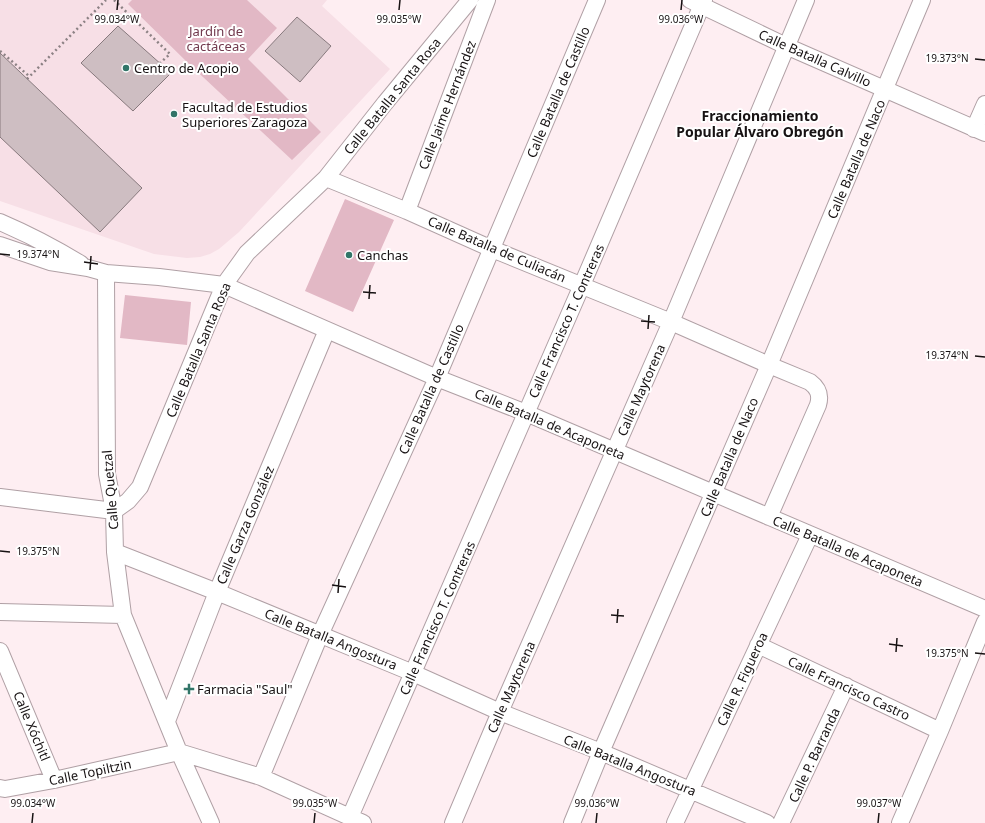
<svg xmlns="http://www.w3.org/2000/svg" width="985" height="823" font-family="'Noto Sans',sans-serif">
	<style>
		.built { fill: #f7dfe6 }
		.green { fill: #e2b8c5 }
		.building { fill: #cebec2; stroke: #87797d }
		.lines { fill: none; stroke-linecap: round; stroke-linejoin: round }
		.street-casing { stroke: #b0a0a5; stroke-width: 18 }
		.path { stroke: #8d8285; stroke-width: 2.5; stroke-dasharray: 2 3; stroke-linecap: butt }
		.street { stroke: #fff; stroke-width: 16 }
		.ticks { fill: none; stroke: #171213; stroke-width: 1.5 }
		.poi-dot { fill: #317568; stroke: #fff; stroke-width: 1.5 }
		.labels { text-anchor: middle; stroke-width: 4; stroke-linejoin: round; paint-order: stroke }
		.park-label { font-size: 13px; fill: #71394d; stroke: #fff }
		.street-label { font-size: 13px; fill: #171213; stroke: #fff }
		.poi-label { font-size: 13px; fill: #171213; stroke: #fff; text-anchor: start }
		.neighbourhood-label { font-size: 14px; font-weight: bold; fill: #171213; stroke: #fff }
		.ticks-label { font-size: 10px; text-anchor: middle; fill: #171213; stroke: #fff; stroke-width: 4; stroke-linejoin: round; paint-order: stroke }
	</style>
	<rect width="100%" height="100%" fill="#feeef2"/>
	<path class="built" d="M 0,0 L 327,0 L 322,6 L 390,69 L 239,232 L 219,249 L 210,254 L 200,257 L 187,258 L 154,254 L 0,201 Z"/>
	<path class="green" d="M 132,0 L 247,0 L 277,28 L 248,59 L 321,132 L 292,160 L 188,63 L 128,4 Z
		M 345,199 L 394,220 L 353,312 L 305,291 Z
		M 125,295 L 191,302 L 187,345 L 120,338 Z"/>
	<path class="building" d="M 297,17 L 331,46 L 300,82 L 265,51 Z
		M 118,26 L 171,73 L 133,111 L 81,63 Z
		M 0,53 L 142,188 L 100,232 L 0,137 Z"/>
	<g class="lines">
		<defs>
			<path id="street" d="M 690,0 L 786,46 L 985,133
				M 974,129 L 985,104
				M 326,178 L 407,211 L 492,249 L 671,322 L 769,365 L 810,382 C 818,388 821,395 818,405 L 769,517
				M 407,211 L 487,0
				M 0,222 C 28,234 55,248 81,264
				M 0,245 L 50,262 L 88,268 L 106,273 L 159,277 L 224,285 L 437,378 L 526,413 L 985,609
				M 106,273 L 107,474 L 114,511 L 115,552 L 123,615 L 179,752 L 211,823
				M 0,497 L 114,511 L 128,501 L 140,487 L 224,285 L 247,253 L 326,178 L 385,103 L 470,0
				M 115,552 L 217,592 L 413,673 L 500,712 L 601,752 L 767,823
				M 0,612 L 123,615
				M 758,645 L 940,731
				M 0,651 L 54,780
				M 167,721 L 217,592 L 327,330
				M 261,777 L 320,635 L 437,378 L 597,0
				M 0,788 L 5,789 L 54,780 L 179,752 L 261,777 L 363,823
				M 350,817 L 582,285 L 704,0
				M 453,823 L 500,712 L 671,322 L 806,0
				M 572,823 L 601,752 L 769,365 L 922,0
				M 675,823 L 810,535
				M 781,823 L 846,686
				M 900,823 L 940,731 L 985,622"/>
		</defs>
		<use href="#street" class="street-casing"/>
		<path class="path" d="M 114,0 L 170,54 L 160,63
			M 0,51 L 29,76
			M 27,79 L 106,0"/>
		<use href="#street" class="street"/>
	</g>
	<path class="ticks" d="M 117,10 L 118,0M 399,10 L 400,0M 681,10 L 682,0M 975,59 L 985,60M 0,254 L 10,255M 84,262 L 98,264M 90,270 L 91,256M 363,292 L 376,293M 369,299 L 370,285M 641,321 L 655,322M 648,329 L 649,315M 975,356 L 985,357M 0,551 L 10,552M 332,585 L 346,587M 338,593 L 339,579M 611,615 L 624,616M 617,623 L 618,609M 889,644 L 903,646M 896,652 L 897,638M 975,653 L 985,654M 32,823 L 33,813M 314,823 L 315,813M 596,823 L 597,813M 878,823 L 879,813"/>
	<g class="poi-dot">
		<circle cx="126" cy="68" r="4"/>
		<circle cx="174" cy="114" r="4"/>
		<circle cx="349" cy="255" r="4"/>
		<path d="M187 683h4v4h4v4h-4v4h-4v-4h-4v-4h4z"/>
	</g>
	<g class="labels">
		<g class="park-label">
			<text x="216" y="36">Jardín de<tspan x="216" dy="15">cactáceas</tspan></text>
		</g>
		<g class="street-label">
			<text transform="translate(815 58) rotate(24)" y="5">Calle Batalla Calvillo</text>
			<text transform="translate(558 92) rotate(-67)" y="5">Calle Batalla de Castillo</text>
			<text transform="translate(392 96) rotate(-51)" y="5">Calle Batalla Santa Rosa</text>
			<text transform="translate(447 105) rotate(-69)" y="5">Calle Jaime Hernández</text>
			<text transform="translate(856 159) rotate(-67)" y="5">Calle Batalla de Naco</text>
			<text transform="translate(497 249) rotate(23)" y="5">Calle Batalla de Culiacán</text>
			<text transform="translate(566 321) rotate(-66)" y="5">Calle Francisco T. Contreras</text>
			<text transform="translate(198 350) rotate(-67)" y="5">Calle Batalla Santa Rosa</text>
			<text transform="translate(431 389) rotate(-66)" y="5">Calle Batalla de Castillo</text>
			<text transform="translate(641 390) rotate(-66)" y="5">Calle Maytorena</text>
			<text transform="translate(550 424) rotate(23)" y="5">Calle Batalla de Acaponeta</text>
			<text transform="translate(729 457) rotate(-67)" y="5">Calle Batalla de Naco</text>
			<text transform="translate(110 490) rotate(-95)" y="5">Calle Quetzal</text>
			<text transform="translate(245 525) rotate(-67)" y="5">Calle Garza González</text>
			<text transform="translate(848 551) rotate(23)" y="5">Calle Batalla de Acaponeta</text>
			<text transform="translate(437 618) rotate(-66)" y="5">Calle Francisco T. Contreras</text>
			<text transform="translate(331 639) rotate(22)" y="5">Calle Batalla Angostura</text>
			<text transform="translate(742 679) rotate(-65)" y="5">Calle R. Figueroa</text>
			<text transform="translate(511 687) rotate(-66)" y="5">Calle Maytorena</text>
			<text transform="translate(849 688) rotate(25)" y="5">Calle Francisco Castro</text>
			<text transform="translate(32 726) rotate(67)" y="5">Calle Xóchitl</text>
			<text transform="translate(814 755) rotate(-65)" y="5">Calle P. Barranda</text>
			<text transform="translate(630 765) rotate(22)" y="5">Calle Batalla Angostura</text>
			<text transform="translate(90 772) rotate(-12)" y="5">Calle Topiltzin</text>
		</g>
		<g class="poi-label">
			<text x="134" y="73">Centro de Acopio</text>
			<text x="182" y="112">Facultad de Estudios<tspan x="182" dy="15">Superiores Zaragoza</tspan></text>
			<text x="357" y="260">Canchas</text>
			<text x="197" y="694">Farmacia "Saul"</text>
		</g>
		<g class="neighbourhood-label">
			<text x="760" y="121">Fraccionamiento<tspan x="760" dy="16">Popular Álvaro Obregón</tspan></text>
		</g>
	</g>
	<g class="ticks-label">
		<text x="117" y="23">99.034°W</text>
		<text x="399" y="23">99.035°W</text>
		<text x="681" y="23">99.036°W</text>
		<text x="947" y="62">19.373°N</text>
		<text x="38" y="258">19.374°N</text>
		<text x="947" y="359">19.374°N</text>
		<text x="38" y="555">19.375°N</text>
		<text x="947" y="657">19.375°N</text>
		<text x="33" y="807">99.034°W</text>
		<text x="315" y="807">99.035°W</text>
		<text x="597" y="807">99.036°W</text>
		<text x="879" y="807">99.037°W</text>
	</g>
</svg>
